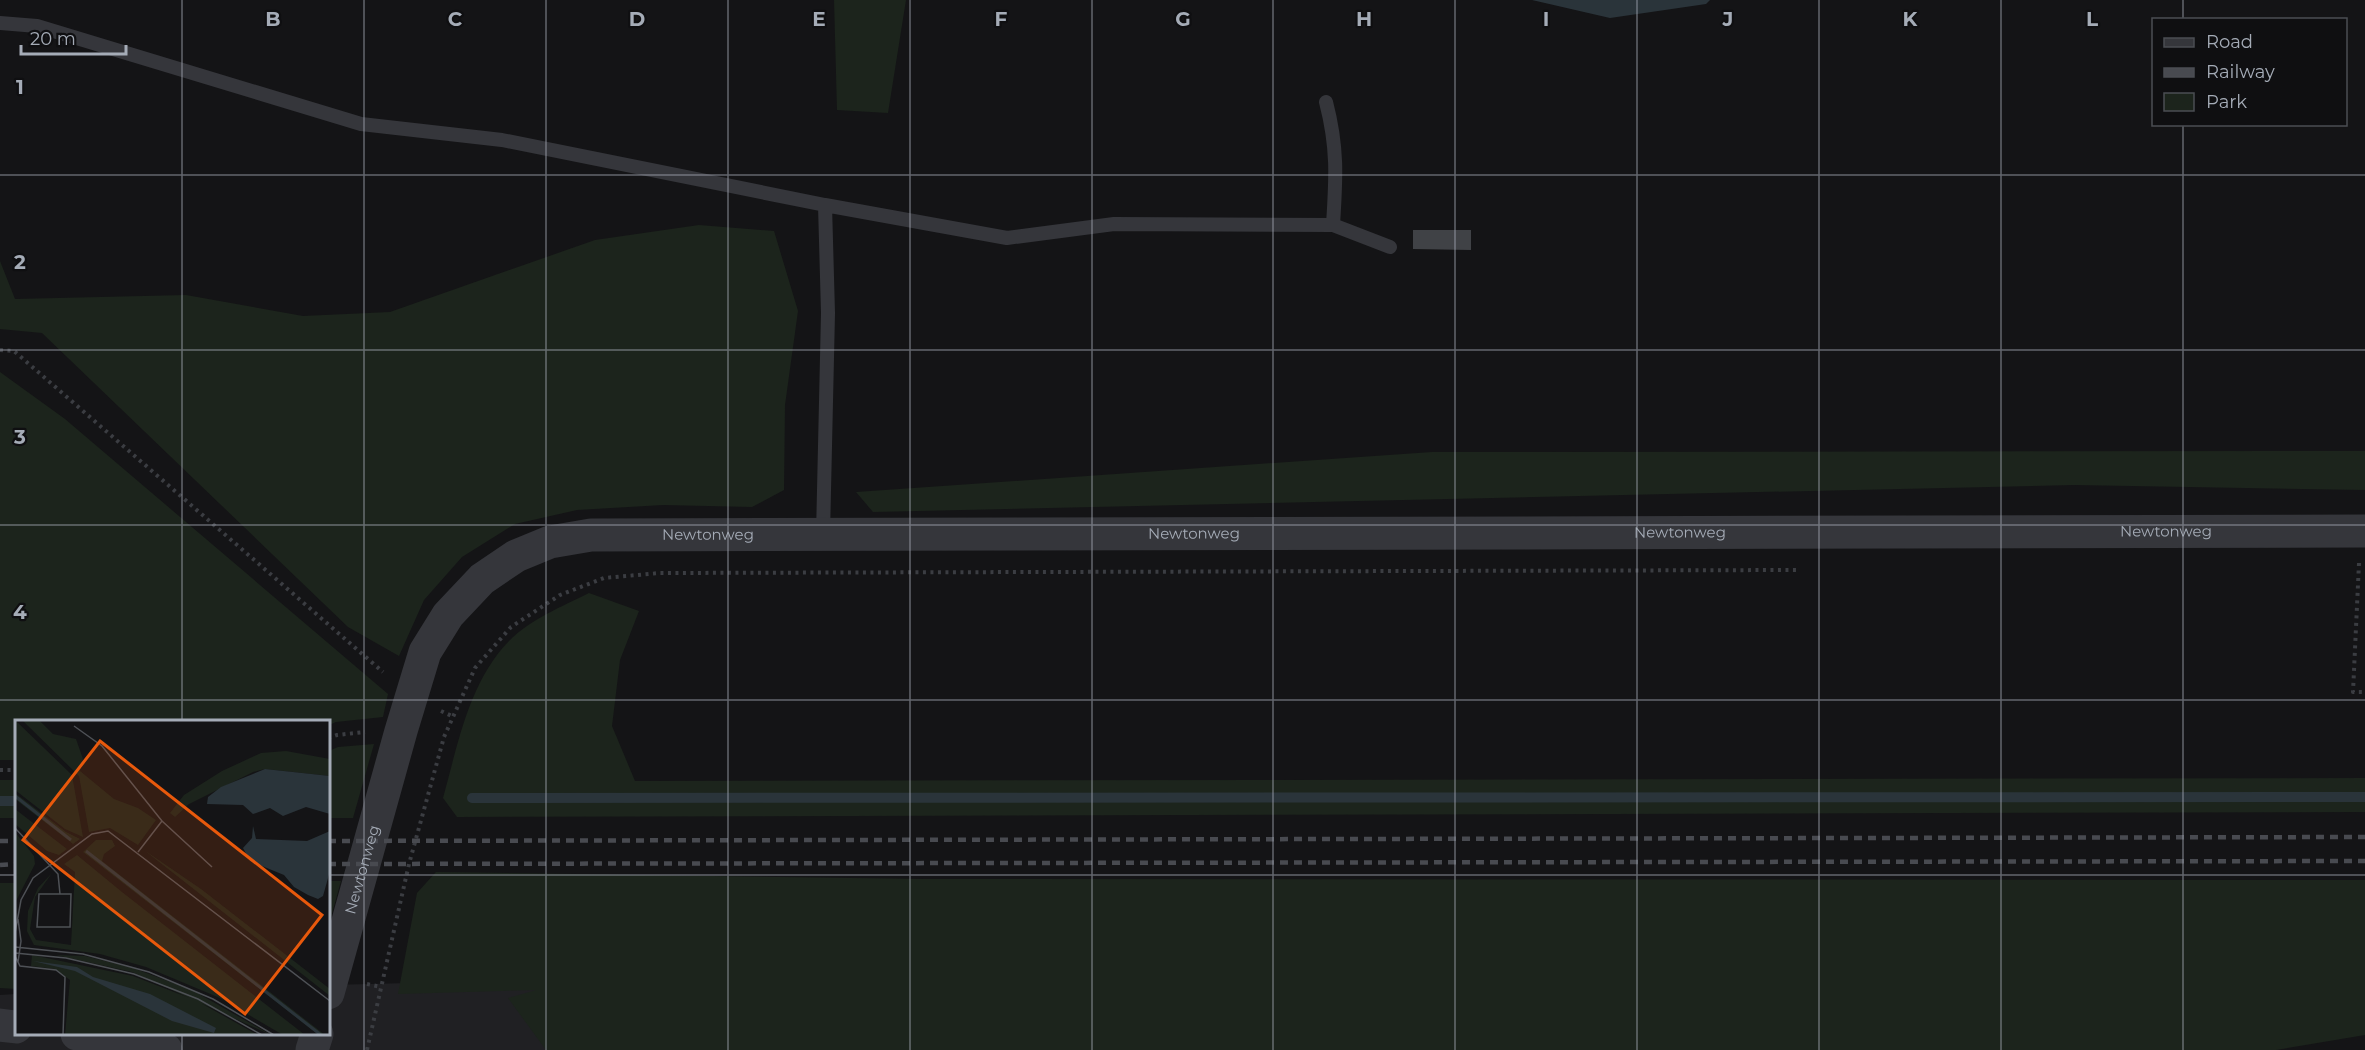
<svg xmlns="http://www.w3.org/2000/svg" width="2365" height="1050" font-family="Montserrat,sans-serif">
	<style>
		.built { fill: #202023 }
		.green { fill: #1c241c }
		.water { fill: #2a343a }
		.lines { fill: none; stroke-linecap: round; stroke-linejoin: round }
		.stream { stroke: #2a343a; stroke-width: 10 }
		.building { fill: #404246 }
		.path { stroke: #3b3d42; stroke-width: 4; stroke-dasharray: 3 4.5; stroke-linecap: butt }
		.service { stroke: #35363b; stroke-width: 14 }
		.tertiary { stroke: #35363b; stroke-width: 33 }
		.rail { stroke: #484a50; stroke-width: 4.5; stroke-dasharray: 8 6; stroke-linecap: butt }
		.grid { fill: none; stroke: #a5acb7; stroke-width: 1.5; stroke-opacity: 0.55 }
		.labels { text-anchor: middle; stroke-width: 4.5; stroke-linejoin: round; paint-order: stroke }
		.street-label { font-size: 15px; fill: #a5acb7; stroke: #0f0f11 }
		.inset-river { fill: none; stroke: #2a343a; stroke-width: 3 }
		.inset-road { fill: none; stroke: #4e5156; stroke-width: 1.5 }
		.view { fill: #e8590c; fill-opacity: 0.15; stroke: #e8590c; stroke-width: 3 }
		.inset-edge { fill: none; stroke: #a5acb7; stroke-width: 3 }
		.grid-label { font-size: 20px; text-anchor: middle; font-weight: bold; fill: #a5acb7; stroke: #0f0f11; stroke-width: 4.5; stroke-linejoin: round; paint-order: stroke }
	</style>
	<rect width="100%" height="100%" fill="#141416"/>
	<path class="built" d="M 529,980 L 575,1050 L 0,1050 L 0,995 L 16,994 L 16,1034 L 328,1034 L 329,985 Z"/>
	<path class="green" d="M 834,0 L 906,0 L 888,113 L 837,110 Z
		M 699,225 L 774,231 L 798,311 L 785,405 L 784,490 L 752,507 L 663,505 L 577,510 L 515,524 L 462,557 L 424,600 L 399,656 L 348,627 L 42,333 L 0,329 L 0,261 L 15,299 L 186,295 L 303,316 L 390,312 L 595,240 Z
		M 0,372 L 65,419 L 388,694 L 383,717 L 336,722 L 329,725 L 328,722 L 16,722 L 16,760 L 0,760 Z
		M 2365,451 L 2365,490 L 2074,485 L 873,512 L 856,492 L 1432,452 Z
		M 589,593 L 639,611 L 620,660 L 612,726 L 635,781 L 2365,778 L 2365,812 L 457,817 L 443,798 C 458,744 469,682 509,641 C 529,620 563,606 589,593 Z
		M 374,744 L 353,818 L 329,818 L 329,751 L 338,747 Z
		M 0,780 L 16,780 L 16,818 L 0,818 Z
		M 436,872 L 924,879 L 2365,880 L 2365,1035 L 2276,1050 L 546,1050 L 508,998 L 536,990 L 398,994 L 417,893 Z
		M 329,881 L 341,881 L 329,924 L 328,881 Z
		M 0,883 L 16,883 L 16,989 L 0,988 Z"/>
	<path class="water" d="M 1532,0 L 1710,0 L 1706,4 L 1610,18 Z"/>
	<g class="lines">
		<path class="stream" d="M 472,798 L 2365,797
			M 0,801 L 16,801"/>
	</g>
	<path class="building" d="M 1413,230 L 1471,230 L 1471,250 L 1413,249 Z"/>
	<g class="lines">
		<path class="path" d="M 0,350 L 14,351 L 383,672
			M 2359,563 L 2353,692 L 2365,692
			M 441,711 L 454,717
			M 328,738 L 337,735 L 365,732
			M 0,770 L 16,770
			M 367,984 L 381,987
			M 367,1050 L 409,864 L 444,737 L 475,668 L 511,627 L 560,595 L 604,578 L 660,573 L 1796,570"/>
		<path class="service" d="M 0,23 L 37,26 L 361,124 L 502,140 L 825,205 L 828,313 L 823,535
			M 1326,102 C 1338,148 1336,178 1333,225
			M 825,205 L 1007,238 L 1114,224 L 1333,225 L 1390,247"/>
		<g class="tertiary">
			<path id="s1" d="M 328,993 L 401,731 L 425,652 L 448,615 L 482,579 L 516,556 L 550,542 L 591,535 L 2365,531"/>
			<path d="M 0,1025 L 16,1027"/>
			<path d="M 77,1034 L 166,1050"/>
			<path d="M 312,1050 L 317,1034"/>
		</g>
		<path class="rail" d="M 0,841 L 16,841
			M 328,841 L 2365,837
			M 328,864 L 2365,861
			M 0,865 L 16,864"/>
	</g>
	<path class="grid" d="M 182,0 L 182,722M 364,0 L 364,1050M 546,0 L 546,1050M 728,0 L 728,1050M 910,0 L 910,1050M 1092,0 L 1092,1050M 1273,0 L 1273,1050M 1455,0 L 1455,1050M 1637,0 L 1637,1050M 1819,0 L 1819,1050M 2001,0 L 2001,1050M 2183,0 L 2183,20M 2183,124 L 2183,1050M 0,175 L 2365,175M 0,350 L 2365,350M 0,525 L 2365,525M 0,700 L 2365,700M 0,875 L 16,875M 328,875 L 2365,875M 182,1034 L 182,1050"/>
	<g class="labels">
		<g class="street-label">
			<text dy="5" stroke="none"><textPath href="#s1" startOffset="2142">Newtonweg</textPath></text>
			<text dy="5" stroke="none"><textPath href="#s1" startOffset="1656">Newtonweg</textPath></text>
			<text dy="5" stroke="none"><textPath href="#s1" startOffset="1170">Newtonweg</textPath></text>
			<text dy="5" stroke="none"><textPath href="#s1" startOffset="684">Newtonweg</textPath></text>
			<text dy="5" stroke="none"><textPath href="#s1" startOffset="128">Newtonweg</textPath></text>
		</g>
	</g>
	<g transform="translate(15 720)">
		<rect width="315" height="315" fill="#141416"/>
		<path d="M 0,0 L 57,55 L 68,117 L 50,109 L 0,70 ZM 7,0 L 24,0 L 38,14 L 61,19 L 68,39 L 65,51 L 99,79 L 123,88 L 141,100 L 123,125 L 95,108 L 74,112 L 64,56 ZM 271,31 L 315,39 L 315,56 L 250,49 L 238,52 L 174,84 L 160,97 L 155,93 L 169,75 L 207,51 L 246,33 ZM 0,73 L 51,112 L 65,119 L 58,124 L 0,79 ZM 0,89 L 52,129 L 44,135 L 32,131 L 0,104 ZM 0,112 L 19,136 L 20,144 L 0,183 ZM 81,120 L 97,120 L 100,126 L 89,134 L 87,141 L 310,315 L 304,315 L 68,132 ZM 129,130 L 186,169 L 315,269 L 315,276 ZM 62,135 L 107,172 L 290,315 L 268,315 L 205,278 L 131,247 L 85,234 L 19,225 L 12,211 L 13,191 L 23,168 L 37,153 L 20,177 L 15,209 L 21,220 L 56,225 L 60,152 L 49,144 ZM 17,235 L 118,256 L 182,281 L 243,315 L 50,315 L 55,260 L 40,249 L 16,246 ZM 41,235 L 70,236 L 118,248 L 177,270 L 256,315 L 117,252 Z" fill="#1c241c"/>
		<path d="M 250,49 L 315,56 L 315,94 L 291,87 L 268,96 L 255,88 L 238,94 L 228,85 L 192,84 L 193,77 L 206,67 ZM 238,106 L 241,119 L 292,121 L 315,111 L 315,151 L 308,176 L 303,179 L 293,175 L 279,167 L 269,155 L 235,141 L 228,128 L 237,118 ZM 18,241 L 62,247 L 78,257 L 135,274 L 201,308 L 199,313 L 157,301 L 60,251 Z" fill="#2a343a"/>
		<path class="inset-river" d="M 0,76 L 56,120M 71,131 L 306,315"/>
		<path class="inset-road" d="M 59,6 L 87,26 L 147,101 L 123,132M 147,101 L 197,147M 0,108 L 43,154 L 45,174 L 56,174 L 55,207 L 22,207 L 24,174 L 45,174M 0,213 L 6,180 L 18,158 L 77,114 L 93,111 L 315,281M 0,227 L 68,234 L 134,252 L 198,279 L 259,315M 0,233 L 51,238 L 119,254 L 183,279 L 247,315M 0,236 L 5,246 L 41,250 L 50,257 L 48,315M 3,242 L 6,221 L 3,199"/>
		<path class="view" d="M 85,21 L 307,195 L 230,294 L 8,120 Z"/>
		<rect width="315" height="315" class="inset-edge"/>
	</g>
	<g class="grid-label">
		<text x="273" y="26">B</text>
		<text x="455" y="26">C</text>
		<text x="637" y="26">D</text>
		<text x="819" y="26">E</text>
		<text x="1001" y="26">F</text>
		<text x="1183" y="26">G</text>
		<text x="1364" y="26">H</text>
		<text x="1546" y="26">I</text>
		<text x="1728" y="26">J</text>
		<text x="1910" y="26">K</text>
		<text x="2092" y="26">L</text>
		<text x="20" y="94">1</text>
		<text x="20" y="269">2</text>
		<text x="20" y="444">3</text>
		<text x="20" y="619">4</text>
	</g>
	<rect x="2152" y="18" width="195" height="108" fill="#0f0f11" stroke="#4b4e53" stroke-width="1.5"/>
	<rect x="2164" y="38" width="30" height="9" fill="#35363b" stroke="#4b4e53" stroke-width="1.5"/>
	<text x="2206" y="48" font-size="18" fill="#a5acb7">Road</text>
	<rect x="2164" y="68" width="30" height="9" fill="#484a50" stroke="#4b4e53" stroke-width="1.5"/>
	<text x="2206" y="78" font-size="18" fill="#a5acb7">Railway</text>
	<rect x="2164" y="93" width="30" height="18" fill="#1c241c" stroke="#4b4e53" stroke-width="1.5"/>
	<text x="2206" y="108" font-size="18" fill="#a5acb7">Park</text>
	<path d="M21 45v9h105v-9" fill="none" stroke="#a5acb7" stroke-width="3"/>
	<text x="30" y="45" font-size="18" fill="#a5acb7" stroke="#0f0f11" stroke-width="4.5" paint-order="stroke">20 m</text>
</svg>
